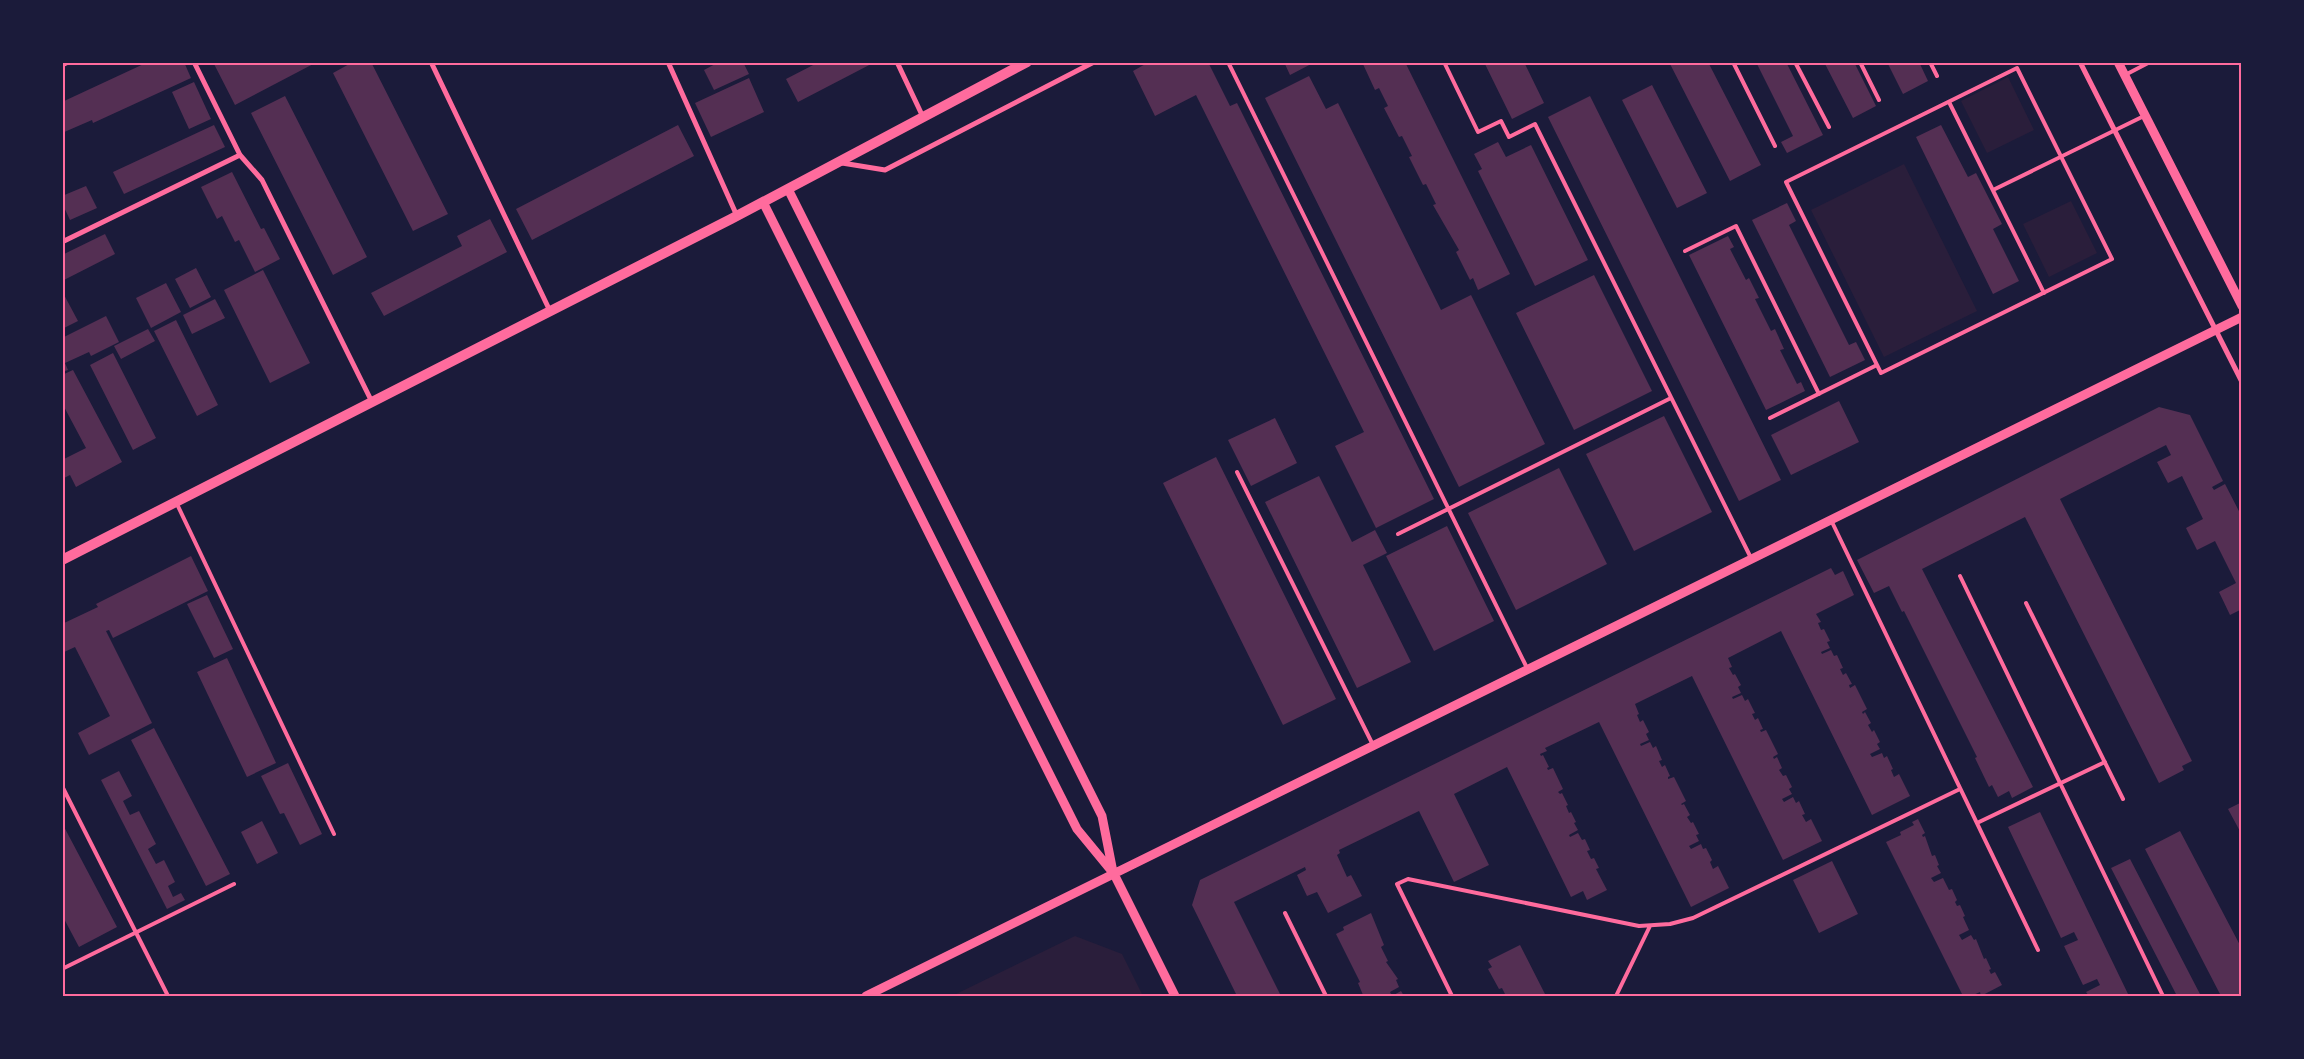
<svg xmlns="http://www.w3.org/2000/svg" width="2304" height="1059" font-family="'Public Sans',sans-serif">
	<style>
		.green { fill: #2a1e3b }
		.building { fill: #542f53 }
		.lines { fill: none; stroke-linecap: round; stroke-linejoin: round }
		.service { stroke: #ff6b9d; stroke-width: 4 }
		.minor { stroke: #ff6b9d; stroke-width: 5 }
		.tertiary { stroke: #ff6b9d; stroke-width: 9 }
		.secondary { stroke: #ff6b9d; stroke-width: 10 }
		.neatline { fill: none; stroke: #ff6b9d; stroke-width: 2 }
	</style>
	<rect width="100%" height="100%" fill="#1b1b3a"/>
	<path class="green" d="M 2008,77 L 2034,130 L 1987,153 L 1961,101 Z
		M 1904,164 L 1977,311 L 1884,357 L 1811,210 Z
		M 2071,201 L 2097,253 L 2049,277 L 2023,224 Z
		M 1075,936 L 1122,954 L 1143,996 L 952,996 Z"/>
	<path class="building" d="M 148,62 L 184,62 L 191,78 L 93,123 L 92,120 L 62,133 L 62,102 Z
		M 213,62 L 317,62 L 235,105 Z
		M 353,62 L 371,62 L 448,214 L 413,231 L 333,73 Z
		M 719,62 L 743,62 L 749,74 L 714,90 L 704,70 Z
		M 819,62 L 875,62 L 798,102 L 786,79 Z
		M 1149,62 L 1208,62 L 1230,106 L 1237,103 L 1434,499 L 1376,528 L 1335,446 L 1364,432 L 1196,95 L 1155,116 L 1133,71 Z
		M 1284,62 L 1315,62 L 1290,75 Z
		M 1362,62 L 1405,62 L 1510,274 L 1478,290 L 1473,278 L 1470,280 L 1456,252 L 1459,250 L 1433,205 L 1436,204 L 1426,184 L 1423,185 L 1409,157 L 1412,156 L 1402,136 L 1399,137 L 1384,108 L 1388,106 L 1379,88 L 1375,90 Z
		M 1484,62 L 1524,62 L 1544,103 L 1512,119 Z
		M 1669,62 L 1708,62 L 1761,165 L 1730,181 Z
		M 1756,62 L 1786,62 L 1823,135 L 1787,153 L 1781,142 L 1793,136 Z
		M 1824,62 L 1854,62 L 1876,106 L 1853,118 Z
		M 1887,62 L 1919,62 L 1928,81 L 1903,94 Z
		M 1309,76 L 1326,109 L 1338,103 L 1441,310 L 1471,295 L 1545,444 L 1459,487 L 1265,98 Z
		M 749,78 L 764,112 L 711,137 L 695,103 Z
		M 194,82 L 211,119 L 189,129 L 172,92 Z
		M 1652,85 L 1707,193 L 1677,208 L 1622,100 Z
		M 285,96 L 367,257 L 333,275 L 251,113 Z
		M 1590,96 L 1781,480 L 1739,501 L 1548,117 Z
		M 214,125 L 225,147 L 124,194 L 113,172 Z
		M 678,125 L 694,156 L 532,240 L 516,209 Z
		M 1941,125 L 1968,177 L 1976,173 L 2002,224 L 1993,229 L 2019,281 L 1993,294 L 1916,137 Z
		M 1498,142 L 1506,157 L 1531,145 L 1588,260 L 1535,286 L 1478,171 L 1482,169 L 1474,154 Z
		M 232,172 L 261,229 L 264,228 L 280,259 L 255,272 L 239,240 L 235,242 L 222,216 L 217,219 L 201,187 Z
		M 86,186 L 97,208 L 70,220 L 62,203 L 62,196 Z
		M 1787,203 L 1796,221 L 1789,225 L 1849,345 L 1856,342 L 1865,360 L 1830,377 L 1752,220 Z
		M 490,219 L 507,252 L 384,316 L 371,293 L 462,246 L 457,236 Z
		M 105,234 L 115,254 L 62,281 L 62,255 Z
		M 1728,236 L 1734,247 L 1730,249 L 1746,280 L 1749,278 L 1759,298 L 1755,299 L 1771,331 L 1775,329 L 1784,349 L 1780,350 L 1797,384 L 1801,382 L 1805,391 L 1766,410 L 1689,255 Z
		M 196,268 L 211,297 L 190,308 L 175,279 Z
		M 263,270 L 310,363 L 270,383 L 224,290 Z
		M 1594,275 L 1652,391 L 1574,430 L 1516,313 Z
		M 166,283 L 181,312 L 151,328 L 136,298 Z
		M 62,291 L 78,321 L 62,329 Z
		M 215,299 L 225,318 L 192,334 L 183,315 Z
		M 106,316 L 119,342 L 91,356 L 89,352 L 65,363 L 68,370 L 62,372 L 62,338 Z
		M 176,320 L 218,405 L 197,416 L 154,331 Z
		M 148,329 L 155,341 L 121,359 L 114,346 Z
		M 113,353 L 156,438 L 133,450 L 90,365 Z
		M 73,370 L 122,462 L 76,487 L 70,475 L 62,479 L 62,460 L 86,448 L 62,403 L 62,375 Z
		M 1839,401 L 1859,442 L 1791,475 L 1771,435 Z
		M 2159,407 L 2190,415 L 2223,481 L 2212,487 L 2214,490 L 2225,484 L 2242,517 L 2242,609 L 2230,615 L 2219,592 L 2236,583 L 2215,541 L 2197,550 L 2186,528 L 2203,519 L 2182,476 L 2168,483 L 2157,462 L 2171,455 L 2166,445 L 2060,499 L 2192,761 L 2182,766 L 2184,770 L 2159,783 L 2025,517 L 1922,569 L 2033,787 L 2012,798 L 2009,791 L 1998,797 L 1992,785 L 1989,787 L 1975,758 L 1977,757 L 1904,611 L 1902,612 L 1889,586 L 1874,593 L 1857,560 Z
		M 1664,416 L 1712,512 L 1634,551 L 1586,454 Z
		M 1275,418 L 1297,463 L 1251,486 L 1228,440 Z
		M 1216,457 L 1336,699 L 1283,725 L 1163,483 Z
		M 1559,468 L 1607,564 L 1516,610 L 1468,513 Z
		M 1319,476 L 1352,542 L 1375,530 L 1387,553 L 1363,565 L 1411,662 L 1357,688 L 1265,502 Z
		M 1447,526 L 1494,621 L 1434,651 L 1386,556 Z
		M 191,556 L 208,591 L 113,638 L 109,630 L 106,631 L 152,723 L 89,755 L 78,733 L 110,716 L 75,647 L 62,653 L 62,624 L 98,607 L 96,604 Z
		M 1831,568 L 1835,575 L 1843,571 L 1854,595 L 1816,614 L 1821,622 L 1818,623 L 1821,630 L 1824,629 L 1830,641 L 1827,642 L 1830,648 L 1821,652 L 1822,654 L 1831,650 L 1834,656 L 1837,655 L 1843,668 L 1840,669 L 1843,675 L 1846,673 L 1852,684 L 1849,685 L 1850,688 L 1855,685 L 1867,709 L 1862,712 L 1863,714 L 1865,712 L 1871,723 L 1868,725 L 1872,732 L 1874,730 L 1880,742 L 1877,744 L 1880,749 L 1870,754 L 1872,757 L 1882,753 L 1884,758 L 1887,756 L 1893,769 L 1891,770 L 1894,777 L 1899,774 L 1910,796 L 1872,815 L 1781,631 L 1728,658 L 1732,667 L 1729,668 L 1733,675 L 1735,674 L 1741,685 L 1738,687 L 1741,693 L 1732,697 L 1733,699 L 1742,695 L 1745,701 L 1748,699 L 1755,713 L 1752,714 L 1755,720 L 1758,718 L 1763,729 L 1760,730 L 1761,732 L 1766,730 L 1778,754 L 1773,757 L 1774,759 L 1777,757 L 1782,768 L 1779,770 L 1783,776 L 1786,775 L 1792,787 L 1789,789 L 1792,794 L 1782,799 L 1784,802 L 1793,797 L 1796,803 L 1799,801 L 1805,814 L 1802,815 L 1806,822 L 1811,819 L 1822,841 L 1783,860 L 1692,676 L 1635,704 L 1639,714 L 1637,715 L 1640,722 L 1643,720 L 1649,732 L 1646,734 L 1649,740 L 1640,744 L 1641,746 L 1650,742 L 1653,748 L 1656,746 L 1662,760 L 1659,761 L 1662,767 L 1665,765 L 1670,776 L 1668,777 L 1668,779 L 1674,777 L 1686,801 L 1681,804 L 1682,805 L 1684,804 L 1690,815 L 1687,817 L 1691,823 L 1693,822 L 1699,834 L 1696,835 L 1699,841 L 1689,846 L 1691,849 L 1701,844 L 1703,849 L 1706,848 L 1712,860 L 1710,862 L 1713,869 L 1718,866 L 1729,888 L 1691,907 L 1599,722 L 1545,748 L 1547,751 L 1540,754 L 1541,756 L 1543,755 L 1549,767 L 1547,768 L 1548,770 L 1553,768 L 1563,789 L 1558,792 L 1560,794 L 1562,793 L 1568,805 L 1566,806 L 1569,813 L 1571,812 L 1576,822 L 1574,823 L 1578,830 L 1569,835 L 1570,837 L 1578,833 L 1582,840 L 1585,839 L 1590,850 L 1587,851 L 1591,859 L 1594,858 L 1599,868 L 1596,869 L 1607,890 L 1587,900 L 1583,891 L 1571,897 L 1507,767 L 1454,794 L 1489,865 L 1454,882 L 1419,811 L 1339,850 L 1340,853 L 1337,855 L 1347,877 L 1351,875 L 1362,896 L 1328,913 L 1317,892 L 1307,896 L 1297,875 L 1306,870 L 1305,867 L 1234,902 L 1281,996 L 1237,996 L 1192,905 L 1200,880 Z
		M 207,595 L 233,649 L 214,658 L 187,604 Z
		M 227,658 L 276,763 L 247,777 L 197,672 Z
		M 154,728 L 230,874 L 206,886 L 131,740 Z
		M 288,763 L 322,834 L 300,845 L 284,813 L 280,814 L 261,776 Z
		M 119,771 L 132,796 L 123,801 L 130,815 L 139,811 L 156,844 L 148,849 L 156,864 L 164,860 L 175,882 L 168,886 L 173,897 L 181,893 L 185,900 L 167,909 L 101,780 Z
		M 2242,802 L 2242,835 L 2228,809 Z
		M 2040,812 L 2129,996 L 2089,996 L 2086,992 L 2100,985 L 2097,979 L 2083,985 L 2064,946 L 2078,940 L 2074,932 L 2061,938 L 2008,827 Z
		M 1918,819 L 1925,833 L 1922,835 L 1923,837 L 1925,836 L 1932,856 L 1935,855 L 1939,865 L 1937,866 L 1941,873 L 1931,878 L 1934,882 L 1943,878 L 1949,890 L 1952,889 L 1957,900 L 1955,902 L 1957,906 L 1960,905 L 1965,916 L 1963,917 L 1969,930 L 1959,935 L 1962,940 L 1971,935 L 1974,940 L 1976,939 L 1984,959 L 1986,958 L 1991,969 L 1989,970 L 1991,974 L 1995,972 L 2002,985 L 1981,996 L 1980,992 L 1971,996 L 1963,996 L 1886,842 L 1901,835 L 1900,832 L 1914,825 L 1912,822 Z
		M 262,821 L 278,853 L 257,864 L 241,832 Z
		M 62,823 L 117,927 L 79,947 L 62,915 Z
		M 2180,831 L 2242,949 L 2242,996 L 2221,996 L 2145,849 Z
		M 2130,859 L 2201,996 L 2177,996 L 2111,868 Z
		M 1832,861 L 1858,914 L 1819,933 L 1793,880 Z
		M 1371,913 L 1384,945 L 1381,947 L 1388,961 L 1386,962 L 1398,979 L 1396,980 L 1399,987 L 1390,992 L 1392,996 L 1401,991 L 1404,996 L 1367,996 L 1366,994 L 1363,995 L 1358,983 L 1360,982 L 1336,934 L 1344,930 L 1343,927 Z
		M 1520,945 L 1546,996 L 1506,996 L 1502,988 L 1499,989 L 1488,969 L 1492,967 L 1488,961 Z"/>
	<g class="lines">
		<path class="service" d="M 1228,62 L 1528,670
			M 1444,62 L 1478,132 L 1501,121 L 1509,137 L 1535,124 L 1751,558
			M 1733,62 L 1775,146
			M 1795,62 L 1829,127
			M 1860,62 L 1879,100
			M 1930,62 L 1937,76
			M 2017,68 L 2112,259 L 1881,373 L 1786,182 Z
			M 2125,75 L 2150,62
			M 1949,102 L 2044,293
			M 1993,190 L 2144,116
			M 1685,251 L 1736,226 L 1819,394
			M 1770,418 L 1877,365
			M 1237,472 L 1373,745
			M 176,502 L 334,834
			M 1831,520 L 2038,950
			M 1398,534 L 1671,398
			M 1960,576 L 2163,996
			M 2026,603 L 2123,799
			M 62,786 L 168,996
			M 1977,823 L 2105,762
			M 1285,913 L 1326,996
			M 62,969 L 234,884
			M 1452,996 L 1397,884 L 1408,879 L 1639,926 L 1670,924 L 1693,918 L 1960,789
			M 1616,996 L 1650,926"/>
		<path class="minor" d="M 194,62 L 240,155 L 262,180 L 372,402
			M 431,62 L 550,311
			M 668,62 L 737,216
			M 897,62 L 923,117
			M 2080,62 L 2242,382
			M 62,65 L 68,62
			M 842,163 L 885,170 L 1094,62
			M 62,242 L 240,155"/>
		<path class="tertiary" d="M 2118,62 L 2242,306
			M 788,189 L 1102,816 L 1113,872
			M 763,202 L 1077,829 L 1114,874 L 1175,996
			M 866,996 L 2242,317"/>
		<path class="secondary" d="M 62,560 L 731,219 L 1027,62"/>
	</g>
	<rect width="2304" height="1059" fill="none" stroke="#1b1b3a" stroke-width="128"/>
	<rect x="64" y="64" width="2176" height="931" class="neatline"/>
</svg>
